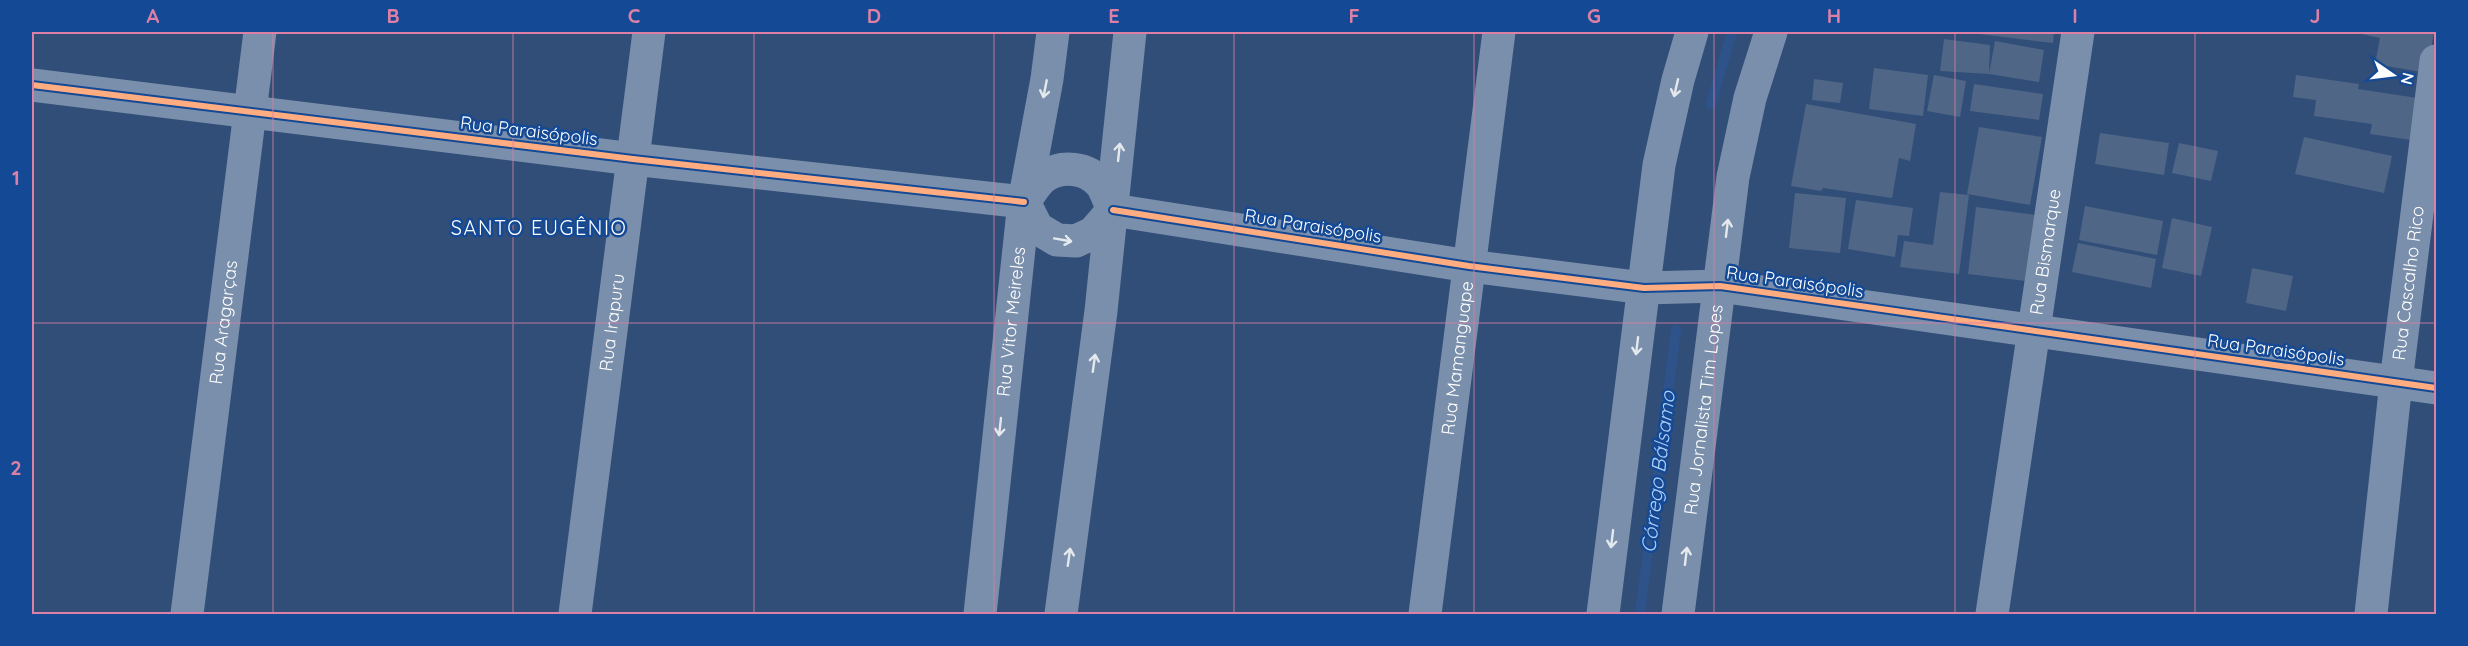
<svg xmlns="http://www.w3.org/2000/svg" width="2468" height="646" font-family="Quicksand,sans-serif">
	<style>
		.lines { fill: none; stroke-linecap: round; stroke-linejoin: round }
		.stream { stroke: #2d538a; stroke-width: 10 }
		.building { fill: #4f6687 }
		.minor { stroke: #7a8fab; stroke-width: 33 }
		.tertiary { stroke: #7a8fab; stroke-width: 33 }
		.cycleway-casing { stroke: #144995; stroke-width: 10 }
		.cycleway { stroke: #ffac80; stroke-width: 6 }
		.oneway { stroke: #e4e9ee }
		.grid { fill: none; stroke: #dd80a5; stroke-width: 1.5; stroke-opacity: 0.55 }
		.labels { text-anchor: middle; stroke-width: 5; stroke-linejoin: round; paint-order: stroke }
		.street-label { font-size: 18px; fill: #fff; stroke: #144995 }
		.neighbourhood-label { font-size: 20px; letter-spacing: 1.5px; fill: #fff; stroke: #144995 }
		.water-label { font-size: 20px; font-style: italic; fill: #b0d0f9; stroke: #144995 }
		.neatline { fill: none; stroke: #dd80a5; stroke-width: 2 }
		.grid-label { font-size: 20px; text-anchor: middle; font-weight: bold; fill: #dd80a5 }
	</style>
	<rect width="100%" height="100%" fill="#314e78"/>
	<g class="lines">
		<path class="stream" d="M 1711,104 L 1732,32
			M 1640,614 L 1676,330"/>
	</g>
	<path class="building" d="M 1980,32 L 2054,32 L 2053,43 L 1979,34 Z
		M 2352,32 L 2434,32 L 2427,73 L 2375,64 L 2380,38 Z
		M 1944,39 L 1990,45 L 1989,74 L 1940,71 Z
		M 1995,41 L 2044,50 L 2039,82 L 1989,74 Z
		M 1874,68 L 1928,75 L 1923,116 L 1869,109 Z
		M 1934,75 L 1966,81 L 1960,117 L 1927,111 Z
		M 2296,75 L 2359,84 L 2358,89 L 2424,99 L 2418,141 L 2370,134 L 2372,124 L 2314,116 L 2316,100 L 2293,97 Z
		M 1814,79 L 1843,83 L 1840,103 L 1812,100 Z
		M 1974,84 L 2043,94 L 2039,120 L 1970,111 Z
		M 1806,104 L 1916,124 L 1910,161 L 1899,158 L 1892,198 L 1823,188 L 1821,191 L 1791,186 Z
		M 1979,127 L 2042,137 L 2030,205 L 1967,194 Z
		M 2100,133 L 2169,143 L 2164,175 L 2095,164 Z
		M 2304,137 L 2392,156 L 2384,193 L 2295,174 Z
		M 2179,143 L 2218,151 L 2211,181 L 2172,173 Z
		M 1940,192 L 1969,195 L 1959,274 L 1900,267 L 1904,241 L 1933,245 Z
		M 1795,193 L 1846,198 L 1840,253 L 1789,248 Z
		M 1856,200 L 1913,208 L 1909,236 L 1898,235 L 1895,257 L 1848,249 Z
		M 2085,206 L 2163,221 L 2157,255 L 2079,240 Z
		M 1976,207 L 2043,216 L 2034,282 L 1968,274 Z
		M 2172,218 L 2212,227 L 2201,276 L 2162,268 Z
		M 2078,243 L 2156,259 L 2151,288 L 2072,272 Z
		M 2252,268 L 2293,276 L 2286,311 L 2246,303 Z"/>
	<g class="lines">
		<g class="minor">
			<path d="M 32,85 L 633,159 L 1024,202"/>
			<path id="s1" d="M 187,614 L 260,32"/>
			<path id="s2" d="M 575,614 L 649,32"/>
			<path id="s3" d="M 1425,614 L 1499,32"/>
			<path d="M 1603,614 L 1659,165 L 1678,80 L 1692,32"/>
			<path id="s4" d="M 1678,614 L 1733,177 L 1750,98 L 1771,32"/>
			<path id="s5" d="M 1992,614 L 2078,32"/>
			<path id="s6" d="M 2371,614 L 2396,382 L 2436,61"/>
		</g>
		<g class="tertiary">
			<path d="M 1024,202 C 1030,194 1036,182 1045,176 C 1062,165 1087,167 1101,184 C 1106,191 1109,202 1113,210"/>
			<path d="M 1024,202 L 1037,228 L 1057,240 L 1076,241 L 1093,233 L 1113,210"/>
			<path d="M 1113,210 L 1469,266 L 1644,288 L 1720,286 L 2436,388"/>
			<path id="s7" d="M 980,614 L 1024,202 L 1047,79 L 1053,32"/>
			<path d="M 1061,614 L 1101,311 L 1130,32"/>
		</g>
		<defs>
			<path id="cycleway" d="M 32,85 L 633,159 L 1024,202
				M 1113,210 L 1469,266 L 1644,288 L 1720,286 L 2436,388"/>
		</defs>
		<use href="#cycleway" class="cycleway-casing"/>
		<use href="#cycleway" class="cycleway"/>
	</g>
	<defs><path id="oneway-shaft" d="M-6 0H5M1.5-3L5.5 0L1.5 3" fill="none" stroke-width="1.6" stroke-linecap="round" stroke-linejoin="round" transform="scale(1.5)"/></defs>
	<g class="oneway">
		<use href="#oneway-shaft" transform="translate(1676 88) rotate(103)"/>
		<use href="#oneway-shaft" transform="translate(1045 89) rotate(101)"/>
		<use href="#oneway-shaft" transform="translate(1119 152) rotate(-84)"/>
		<use href="#oneway-shaft" transform="translate(1727 228) rotate(-83)"/>
		<use href="#oneway-shaft" transform="translate(1063 240) rotate(10)"/>
		<use href="#oneway-shaft" transform="translate(1637 346) rotate(97)"/>
		<use href="#oneway-shaft" transform="translate(1094 363) rotate(-82)"/>
		<use href="#oneway-shaft" transform="translate(1000 427) rotate(96)"/>
		<use href="#oneway-shaft" transform="translate(1612 539) rotate(97)"/>
		<use href="#oneway-shaft" transform="translate(1686 556) rotate(-83)"/>
		<use href="#oneway-shaft" transform="translate(1069 557) rotate(-82)"/>
	</g>
	<path class="grid" d="M 273,32 L 273,614M 513,32 L 513,614M 754,32 L 754,614M 994,32 L 994,614M 1234,32 L 1234,614M 1474,32 L 1474,614M 1714,32 L 1714,614M 1955,32 L 1955,614M 2195,32 L 2195,614M 32,323 L 2436,323"/>
	<g class="labels">
		<g class="street-label">
			<text transform="translate(529 131) rotate(7)" y="6">Rua Paraisópolis</text>
			<text transform="translate(1313 226) rotate(9)" y="6">Rua Paraisópolis</text>
			<text dy="6" stroke="none"><textPath href="#s5" startOffset="366">Rua Bismarque</textPath></text>
			<text transform="translate(1795 282) rotate(8)" y="6">Rua Paraisópolis</text>
			<text dy="6" stroke="none"><textPath href="#s6" startOffset="333">Rua Cascalho Rico</textPath></text>
			<text dy="6" stroke="none"><textPath href="#s7" startOffset="294">Rua Vitor Meireles</textPath></text>
			<text dy="6" stroke="none"><textPath href="#s1" startOffset="294">Rua Aragarças</textPath></text>
			<text dy="6" stroke="none"><textPath href="#s2" startOffset="294">Rua Irapuru</textPath></text>
			<text transform="translate(2276 350) rotate(8)" y="6">Rua Paraisópolis</text>
			<text dy="6" stroke="none"><textPath href="#s3" startOffset="258">Rua Mamanguape</textPath></text>
			<text dy="6" stroke="none"><textPath href="#s4" startOffset="206">Rua Jornalista Tim Lopes</textPath></text>
		</g>
		<g class="neighbourhood-label">
			<text x="539" y="235">SANTO EUGÊNIO</text>
		</g>
		<g class="water-label">
			<text transform="translate(1658 472) rotate(-83)" y="7">Córrego Bálsamo</text>
		</g>
	</g>
	<rect width="2468" height="646" fill="none" stroke="#144995" stroke-width="66"/>
	<g transform="translate(2393 75) rotate(104)" stroke="#144995" stroke-width="4.5" paint-order="stroke">
	<path d="M0-4.5L10 22L0 15L-10 22Z" fill="#ffffff"/>
	<text y="-9" font-size="16" font-weight="bold" text-anchor="middle" fill="#ffffff">N</text>
	</g>
	<rect x="33" y="33" width="2402" height="580" class="neatline"/>
	<g class="grid-label">
		<text x="153" y="23">A</text>
		<text x="393" y="23">B</text>
		<text x="634" y="23">C</text>
		<text x="874" y="23">D</text>
		<text x="1114" y="23">E</text>
		<text x="1354" y="23">F</text>
		<text x="1594" y="23">G</text>
		<text x="1834" y="23">H</text>
		<text x="2075" y="23">I</text>
		<text x="2315" y="23">J</text>
		<text x="16" y="185">1</text>
		<text x="16" y="475">2</text>
	</g>
</svg>
